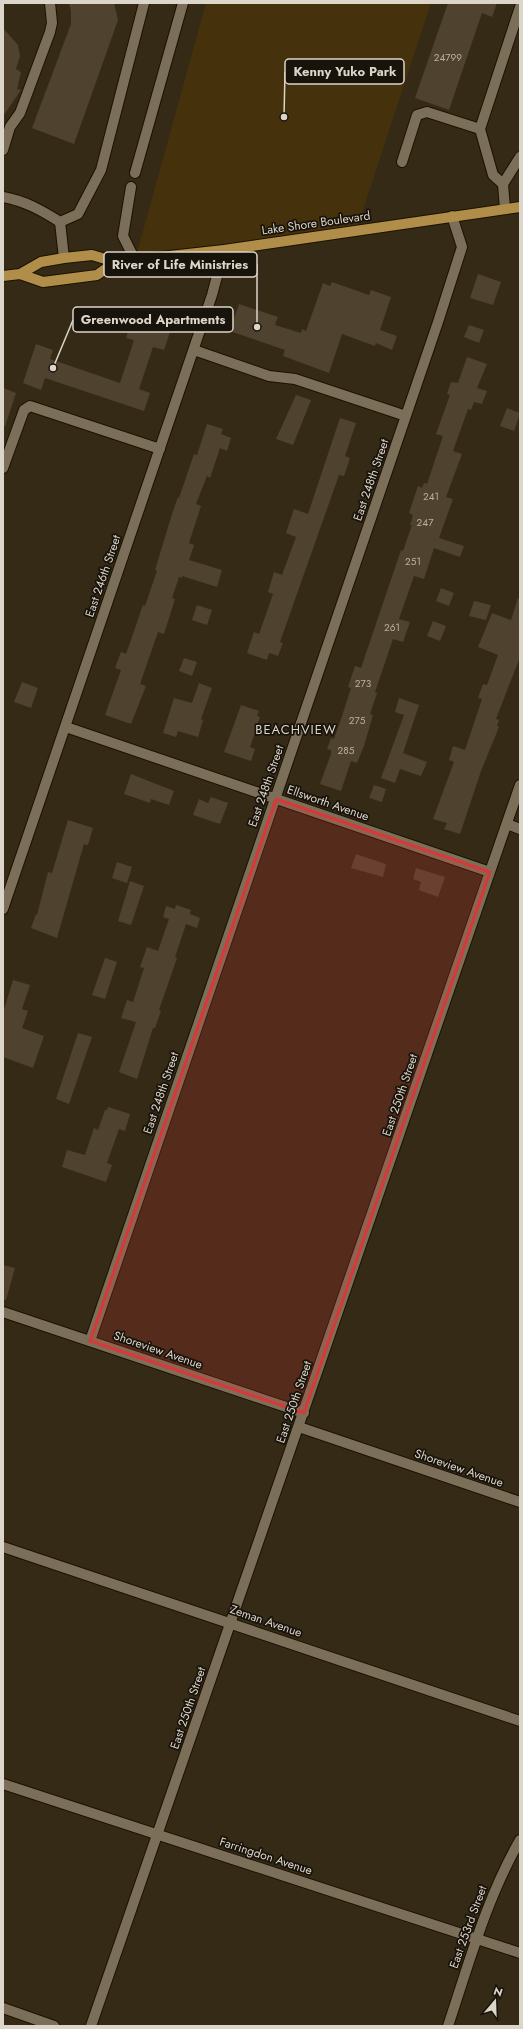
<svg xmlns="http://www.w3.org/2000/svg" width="523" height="2029" font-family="Jost,sans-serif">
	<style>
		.green { fill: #45320d }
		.building { fill: #4f432f }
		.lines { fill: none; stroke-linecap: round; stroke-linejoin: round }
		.minor-casing { stroke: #1c1201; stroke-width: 12 }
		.major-casing { stroke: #1c1201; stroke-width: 12 }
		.minor { stroke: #7c6f59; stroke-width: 10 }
		.major { stroke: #b08d49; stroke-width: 10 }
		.marked { fill: #d73938; fill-opacity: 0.2; stroke: #d73938; stroke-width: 3; stroke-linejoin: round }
		.labels { text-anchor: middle; stroke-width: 3.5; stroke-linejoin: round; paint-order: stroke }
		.number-label { font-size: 10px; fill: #b9b0a2 }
		.street-label { font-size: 12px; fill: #dcd5c9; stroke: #18130b }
		.neighbourhood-label { font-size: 13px; letter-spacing: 1px; fill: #dcd5c9; stroke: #18130b }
		.leader { fill: none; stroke: #dcd5c9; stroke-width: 1.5 }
		.callout-dot { fill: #dcd5c9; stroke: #18130b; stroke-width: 1.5 }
		.callout { fill: #18130b; stroke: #dcd5c9; stroke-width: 1.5 }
		.callout-label { font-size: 13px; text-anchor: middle; font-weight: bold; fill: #dcd5c9 }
	</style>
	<rect width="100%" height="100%" fill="#352a16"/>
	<path class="green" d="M 206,3 L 431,3 L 356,231 L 135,260 Z"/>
	<path class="building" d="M 69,3 L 114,3 L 118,20 L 74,144 L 32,128 L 71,24 L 71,11 Z
		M 448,3 L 497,3 L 492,17 L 482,13 L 449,110 L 415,98 Z
		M 3,28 L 18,45 L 20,56 L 16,69 L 21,72 L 17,89 L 21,90 L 3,116 Z
		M 478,274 L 501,282 L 493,305 L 470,298 Z
		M 332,282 L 369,295 L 371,290 L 391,297 L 380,330 L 397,336 L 392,350 L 376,343 L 375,346 L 342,334 L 329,373 L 283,356 L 285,350 L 230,331 L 239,304 L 278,317 L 275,325 L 301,333 L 302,329 L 306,331 L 323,283 L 330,286 Z
		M 132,319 L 170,332 L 164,350 L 153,347 L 139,389 L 150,393 L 144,411 L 45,378 L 41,390 L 23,383 L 36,344 L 53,350 L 50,359 L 120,383 L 134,340 L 126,338 Z
		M 469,325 L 484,330 L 479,343 L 464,337 Z
		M 467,357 L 487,364 L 477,388 L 487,391 L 482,404 L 474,402 L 471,410 L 468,409 L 453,451 L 462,454 L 446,497 L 453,499 L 439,538 L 464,546 L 460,557 L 434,548 L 424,579 L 414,576 L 399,619 L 410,622 L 403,642 L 393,639 L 375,692 L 377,693 L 370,714 L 373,715 L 364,746 L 357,763 L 351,761 L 341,791 L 320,784 L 331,754 L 331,750 L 327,749 L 331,738 L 334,739 L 342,716 L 351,688 L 348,687 L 355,666 L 361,668 L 401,550 L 403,551 L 412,525 L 410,525 L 413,515 L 409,513 L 418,486 L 422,488 L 424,483 L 427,484 L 443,436 L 436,434 L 450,395 L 447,394 L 451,382 L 458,383 Z
		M 3,388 L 16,393 L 5,426 L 3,426 Z
		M 296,395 L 311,400 L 293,445 L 276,439 Z
		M 507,408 L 520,413 L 514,431 L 500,426 Z
		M 340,418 L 356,423 L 345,456 L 350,458 L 344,476 L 339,475 L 280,642 L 283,643 L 278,656 L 269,653 L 267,660 L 247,653 L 254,632 L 259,634 L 273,594 L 268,592 L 274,572 L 282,575 L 296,537 L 286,533 L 294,509 L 308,514 Z
		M 207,424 L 223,429 L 221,434 L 231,438 L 227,451 L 220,448 L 210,478 L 207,476 L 196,504 L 201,506 L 189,543 L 194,545 L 189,560 L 222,570 L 217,587 L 182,576 L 182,578 L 179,577 L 172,598 L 175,599 L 164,634 L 158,632 L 140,684 L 146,686 L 131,724 L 105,715 L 121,670 L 115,668 L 121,652 L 126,654 L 143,605 L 145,606 L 157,571 L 155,570 L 172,514 L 178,497 L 179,498 L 194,454 L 197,455 Z
		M 441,588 L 454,593 L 449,606 L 436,601 Z
		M 518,598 L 520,598 L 520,657 L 496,719 L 499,720 L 497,726 L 499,727 L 481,771 L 460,834 L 444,829 L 447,823 L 433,819 L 454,762 L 449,760 L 453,746 L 465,750 L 482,699 L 478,698 L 483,684 L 487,685 L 498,655 L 478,647 L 492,613 L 511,620 Z
		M 474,601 L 491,605 L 486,620 L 469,616 Z
		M 197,605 L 212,610 L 207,625 L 192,620 Z
		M 433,621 L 446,626 L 440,641 L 427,636 Z
		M 184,658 L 197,662 L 192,676 L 179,671 Z
		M 22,682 L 38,688 L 31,708 L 14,702 Z
		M 199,683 L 212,688 L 201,719 L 203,720 L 198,737 L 178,731 L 176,737 L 163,733 L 174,698 L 192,703 Z
		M 399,698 L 419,705 L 403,753 L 427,762 L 421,776 L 400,769 L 395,783 L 381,778 L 404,715 L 395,712 Z
		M 241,705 L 259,711 L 257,716 L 260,717 L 250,747 L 255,749 L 251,761 L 224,752 Z
		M 131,774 L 174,791 L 169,805 L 151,799 L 150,803 L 124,794 Z
		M 374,785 L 386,789 L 382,802 L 369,798 Z
		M 211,797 L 228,803 L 220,824 L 193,815 L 199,799 L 208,803 Z
		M 68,820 L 93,828 L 88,845 L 84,844 L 57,938 L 31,928 L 36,914 L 37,915 L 48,872 L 52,873 Z
		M 356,854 L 386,864 L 383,877 L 351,868 Z
		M 117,862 L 132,867 L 127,883 L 112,878 Z
		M 416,868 L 445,877 L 438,897 L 419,890 L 421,882 L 413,879 Z
		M 130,881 L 144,886 L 131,925 L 118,921 Z
		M 176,905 L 191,910 L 190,914 L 200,918 L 197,928 L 186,924 L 175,957 L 177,958 L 159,1010 L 161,1011 L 155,1028 L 153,1028 L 137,1079 L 119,1072 L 136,1022 L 121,1018 L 127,1000 L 133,1002 L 144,968 L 140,967 L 147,947 L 158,951 L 169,919 L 163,917 L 166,906 L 175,909 Z
		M 105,958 L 117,962 L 105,999 L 92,995 Z
		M 13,980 L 30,985 L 22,1009 L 28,1011 L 22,1028 L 44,1036 L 33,1068 L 3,1057 L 3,1013 Z
		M 78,1033 L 92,1037 L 69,1104 L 56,1099 Z
		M 108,1107 L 130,1114 L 125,1131 L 119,1129 L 107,1163 L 112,1165 L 106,1182 L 62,1167 L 67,1150 L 85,1155 L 94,1128 L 98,1130 L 105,1110 L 107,1110 Z
		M 3,1265 L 15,1268 L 6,1300 L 3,1300 Z"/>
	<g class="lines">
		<defs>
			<path id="minor" d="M 3,150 L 10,127 L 20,113 L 50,32 L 52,23 L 50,3
				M 402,162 L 417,115 L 427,112 L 480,129
				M 135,173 L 183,3
				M 503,184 L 493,175 L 480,129 L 520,7
				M 131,187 L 123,236 L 135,260
				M 3,197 C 25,201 41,210 60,222
				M 505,209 L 503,184 L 520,157
				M 60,222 L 78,214 L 101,170 L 144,3
				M 60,222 L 64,258
				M 194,350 L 269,376 L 295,379 L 406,416
				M 3,468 L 24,410 L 30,406 L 160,449
				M 66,727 L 490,872
				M 507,824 L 520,829
				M 3,909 L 212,295 L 224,250
				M 3,1312 L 304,1413
				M 90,1341 L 438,322 L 462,247 L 452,216
				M 299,1427 L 520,1502
				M 3,1547 L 520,1721
				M 3,1784 L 520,1953
				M 3,2008 L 54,2026
				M 91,2026 L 520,785
				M 448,2026 C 469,1963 487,1897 520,1840"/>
			<path id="major" d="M 20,274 L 43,282 L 97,275 L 115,262
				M 3,276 L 20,274 L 41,262 L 64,258 L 92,255 L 115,262 L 224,250 L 520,207"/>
		</defs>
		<use href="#minor" class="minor-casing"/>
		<use href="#major" class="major-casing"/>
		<use href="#minor" class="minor"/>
		<use href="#major" class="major"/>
	</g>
	<path class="marked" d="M 276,799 L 490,872 L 304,1413 L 90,1341 Z"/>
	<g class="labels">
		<g class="number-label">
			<text x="448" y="61">24799</text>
			<text x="431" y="500">241</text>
			<text x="425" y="526">247</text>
			<text x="413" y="565">251</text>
			<text x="392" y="631">261</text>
			<text x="363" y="687">273</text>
			<text x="357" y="724">275</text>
			<text x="346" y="754">285</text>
		</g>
		<g class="street-label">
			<text transform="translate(316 223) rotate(-8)" y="4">Lake Shore Boulevard</text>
			<text transform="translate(371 480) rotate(-71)" y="4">East 248th Street</text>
			<text transform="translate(103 576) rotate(-71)" y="4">East 246th Street</text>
			<text transform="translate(266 786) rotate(-71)" y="4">East 248th Street</text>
			<text transform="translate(328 803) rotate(19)" y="4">Ellsworth Avenue</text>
			<text transform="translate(161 1093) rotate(-71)" y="4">East 248th Street</text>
			<text transform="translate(400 1095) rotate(-71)" y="4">East 250th Street</text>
			<text transform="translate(158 1350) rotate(19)" y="4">Shoreview Avenue</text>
			<text transform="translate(294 1402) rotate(-71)" y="4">East 250th Street</text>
			<text transform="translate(459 1468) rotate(19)" y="4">Shoreview Avenue</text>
			<text transform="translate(266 1621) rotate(19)" y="4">Zeman Avenue</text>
			<text transform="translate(188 1708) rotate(-71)" y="4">East 250th Street</text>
			<text transform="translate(266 1856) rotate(18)" y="4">Farringdon Avenue</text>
			<text transform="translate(468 1927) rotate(-70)" y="4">East 253rd Street</text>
		</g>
		<g class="neighbourhood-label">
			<text x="296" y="734">BEACHVIEW</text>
		</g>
	</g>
	<path class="leader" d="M284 117L285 72M257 327L257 264M53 368L73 320"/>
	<g class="callout-dot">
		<circle cx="284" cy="117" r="4"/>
		<circle cx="257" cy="327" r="4"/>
		<circle cx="53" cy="368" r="4"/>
	</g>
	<g class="callout">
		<rect x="285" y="59" width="119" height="25" rx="4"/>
		<rect x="104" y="252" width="153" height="25" rx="4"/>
		<rect x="73" y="307" width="160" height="25" rx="4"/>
	</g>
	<g class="callout-label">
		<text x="345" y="76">Kenny Yuko Park</text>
		<text x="180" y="269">River of Life Ministries</text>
		<text x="153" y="324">Greenwood Apartments</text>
	</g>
	<rect width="523" height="2029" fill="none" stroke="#dcd5c9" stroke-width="8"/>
	<g transform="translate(495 2001) rotate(19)" stroke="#18130b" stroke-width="3" paint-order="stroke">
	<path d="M0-3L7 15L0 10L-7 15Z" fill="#dcd5c9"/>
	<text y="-6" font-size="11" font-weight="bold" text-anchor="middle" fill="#dcd5c9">N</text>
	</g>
</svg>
